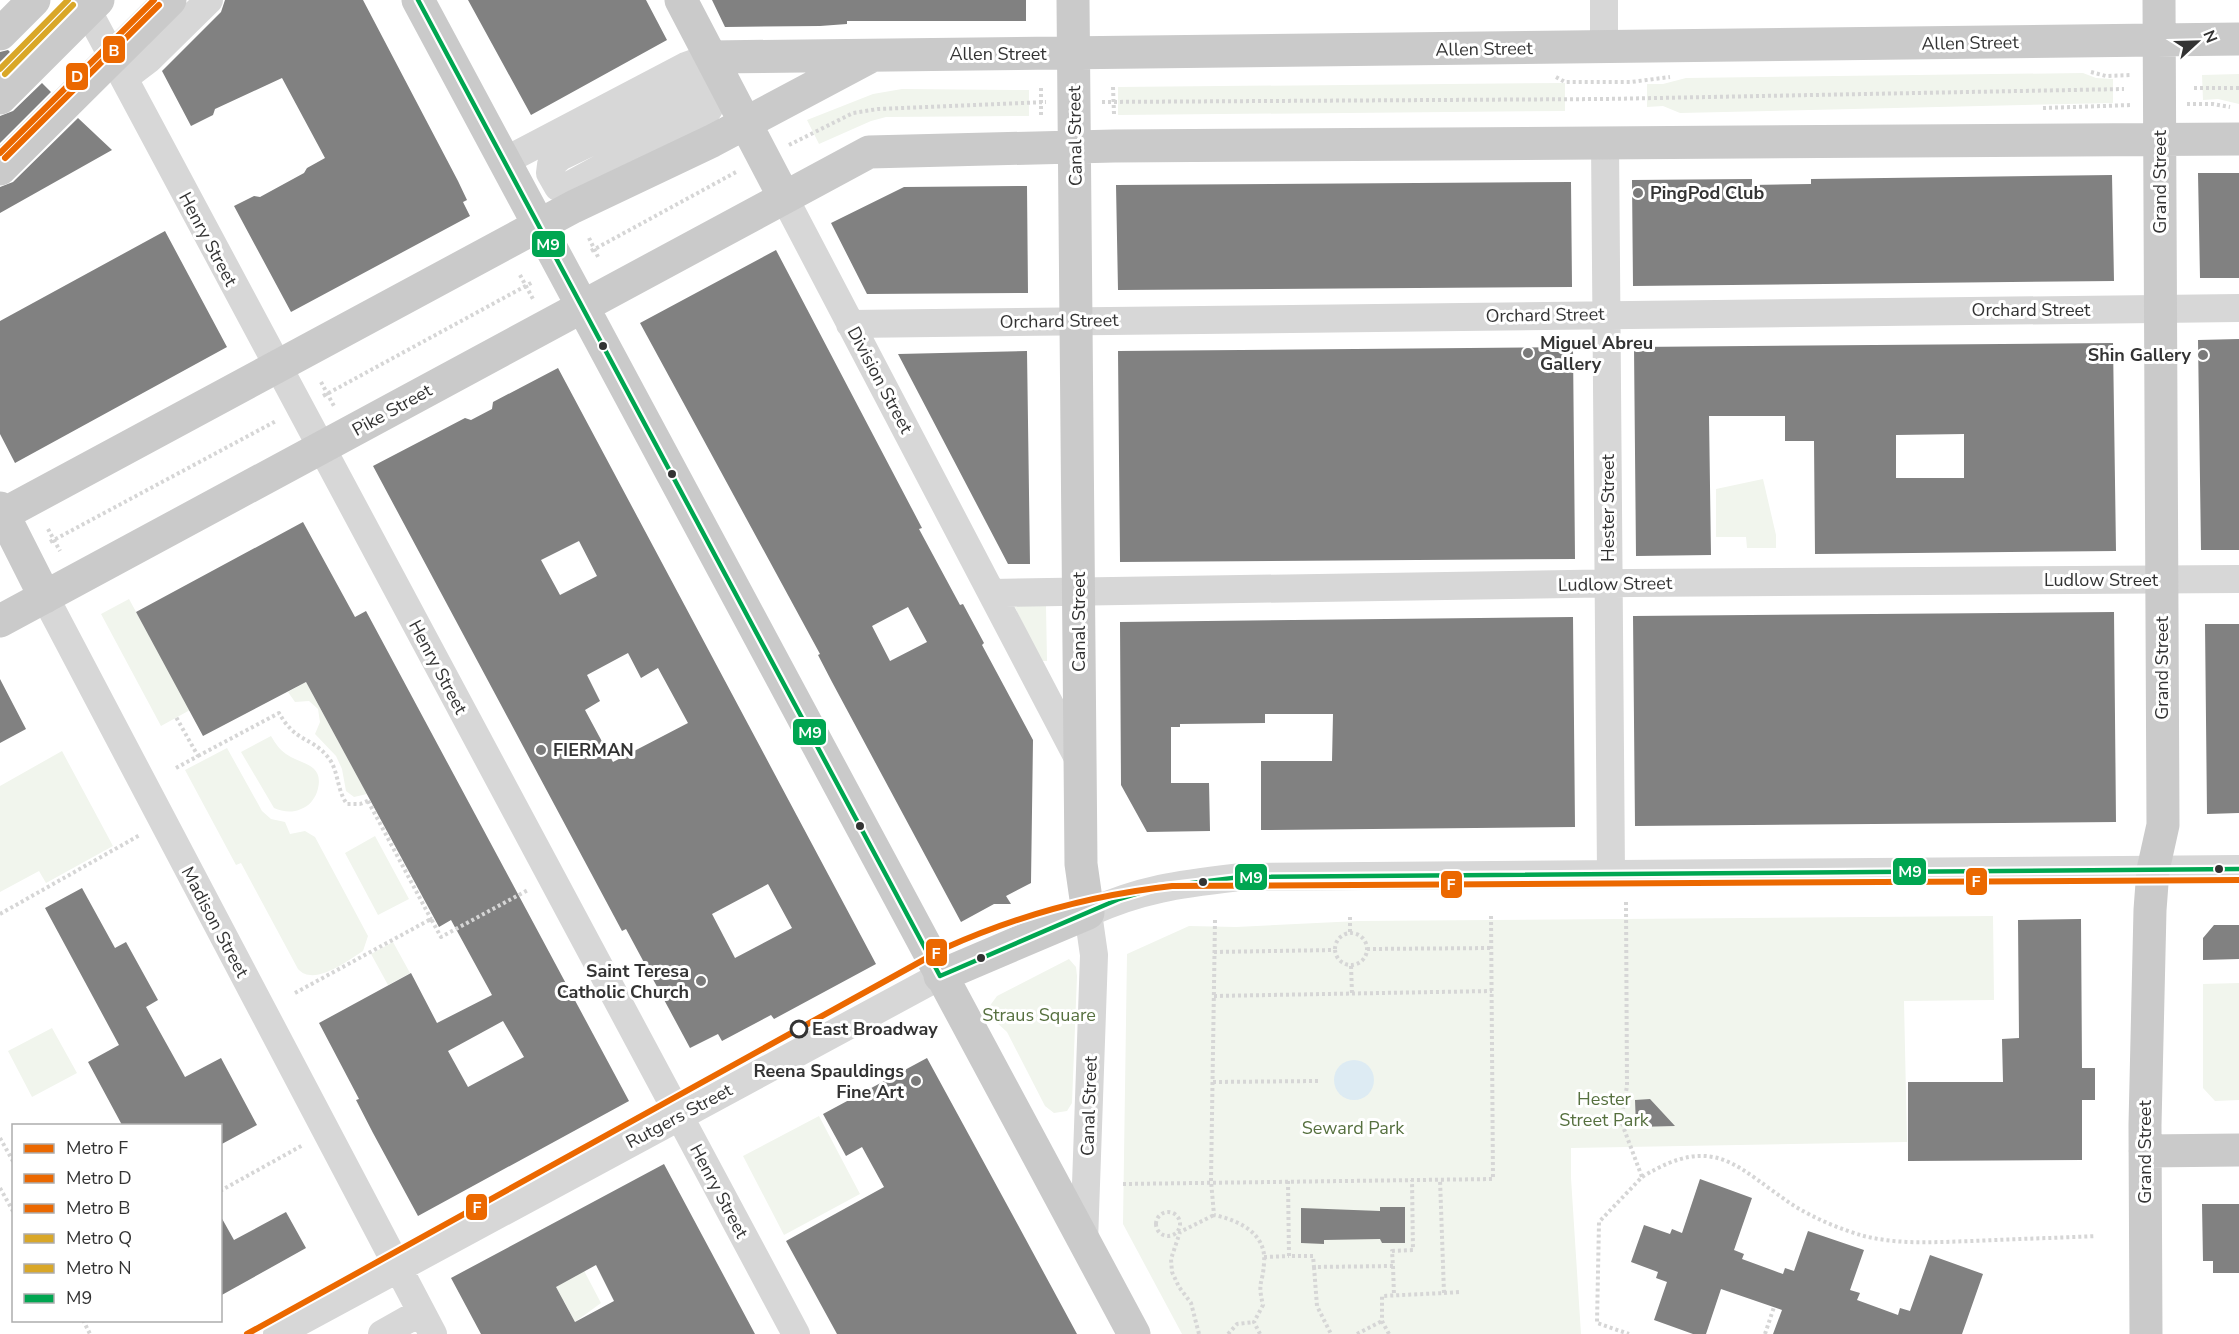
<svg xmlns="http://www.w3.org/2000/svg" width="2239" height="1334" font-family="'Nunito Sans',sans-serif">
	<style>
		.green { fill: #f1f5ed }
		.water { fill: #ddebf3 }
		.building { fill: #818181; fill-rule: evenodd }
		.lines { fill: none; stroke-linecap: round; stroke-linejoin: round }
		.path { stroke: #d6d6d6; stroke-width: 4; stroke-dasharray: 3 3; stroke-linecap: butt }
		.minor { stroke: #d7d7d7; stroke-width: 28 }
		.major { stroke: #cacaca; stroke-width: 33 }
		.major-bridge { stroke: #cacaca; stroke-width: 33 }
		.bus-1-casing { stroke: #fff; stroke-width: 9 }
		.bus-1 { stroke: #00a651; stroke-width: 4.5 }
		.metro-1-casing { stroke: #fff; stroke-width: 10 }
		.metro-2-casing { stroke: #fff; stroke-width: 10 }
		.metro-3-casing { stroke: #fff; stroke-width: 10 }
		.metro-4-casing { stroke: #fff; stroke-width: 10 }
		.metro-5-casing { stroke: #fff; stroke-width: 10 }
		.metro-1 { stroke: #eb6800; stroke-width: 6 }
		.metro-2 { stroke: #eb6800; stroke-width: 6 }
		.metro-3 { stroke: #eb6800; stroke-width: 6 }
		.metro-4 { stroke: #d9a728; stroke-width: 6 }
		.metro-5 { stroke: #d9a728; stroke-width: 6 }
		.poi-dot { fill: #7a7a7a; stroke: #fff; stroke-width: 2 }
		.bus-dot { fill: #333; stroke: #fff; stroke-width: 2 }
		.stop-dot { fill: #fff; stroke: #333; stroke-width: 3 }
		.labels { text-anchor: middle; stroke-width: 6; stroke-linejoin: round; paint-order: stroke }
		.street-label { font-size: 18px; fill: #333; stroke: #fff }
		.poi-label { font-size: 18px; font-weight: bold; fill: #333; stroke: #fff; text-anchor: start }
		.park-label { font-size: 18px; fill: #56703f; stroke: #fff }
		.stop-label { font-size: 18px; font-weight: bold; fill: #333; stroke: #fff; text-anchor: start }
		.line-badge { stroke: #fff; stroke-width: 2 }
		.badge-label { font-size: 16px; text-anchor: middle; font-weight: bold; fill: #fff }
	</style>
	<rect width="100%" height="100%" fill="#fff"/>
	<path class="green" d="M 2083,73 L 2096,78 L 2113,79 L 2113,103 L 1680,113 L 1663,106 L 1647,107 L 1647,84 L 1663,84 L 1686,78 Z
		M 2239,74 L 2239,104 L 2218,99 L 2203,100 L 2202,75 Z
		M 1565,83 L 1565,111 L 1118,115 L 1118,87 Z
		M 902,89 L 1029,90 L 1029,116 L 886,117 L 871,121 L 819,144 L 807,120 L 873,94 Z
		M 1763,479 L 1776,535 L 1776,548 L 1747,548 L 1746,537 L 1716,537 L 1716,489 Z
		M 129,599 L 190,710 L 161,726 L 101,614 Z
		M 1014,605 L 1046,606 L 1047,661 L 1041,661 Z
		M 306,682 L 367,794 L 354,797 L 346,791 L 342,769 L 336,756 L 315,734 L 320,722 L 318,709 L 309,701 L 295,702 L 288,692 Z
		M 271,736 C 275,743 280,750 286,754 C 301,765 326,763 317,792 C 314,800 309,806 301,809 C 292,813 283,812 274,808 L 241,752 Z
		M 227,748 L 262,811 L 271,819 L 285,822 L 290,834 L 305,831 L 315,837 L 368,936 L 363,951 C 347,961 314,987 298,969 L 241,863 L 236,865 L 185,770 Z
		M 62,751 L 113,846 L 46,883 L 39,871 L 0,892 L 0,786 Z
		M 375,836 L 409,899 L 378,915 L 345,853 Z
		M 1993,916 L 1994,1000 L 1904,1001 L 1907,1142 L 1571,1148 L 1571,1178 L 1581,1334 L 1182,1334 L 1123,1224 L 1127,954 L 1189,926 L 1236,927 L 1358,921 Z
		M 393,942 L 410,973 L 388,985 L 371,954 Z
		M 1069,959 L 1076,967 L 1077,976 L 1072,1103 L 1067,1111 L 1054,1113 L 1045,1106 L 1007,1032 L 994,1020 L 989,1007 L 997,996 Z
		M 2239,983 L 2239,1100 L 2215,1101 L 2203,1088 L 2203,984 Z
		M 52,1028 L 77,1073 L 32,1097 L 8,1051 Z
		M 819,1116 L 860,1194 L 784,1235 L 743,1156 Z
		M 558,1221 L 601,1303 L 575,1322 L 564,1301 L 559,1299 L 529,1236 Z"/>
	<path class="water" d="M1334 1080a20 20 0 1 1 40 0a20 20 0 1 1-40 0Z"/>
	<path class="building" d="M 225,0 L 363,0 L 458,181 L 467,200 L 463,202 L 470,216 L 291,312 L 234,206 L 254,196 L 260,197 L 304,173 L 307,168 L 325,158 L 282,78 L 215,109 L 213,115 L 191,126 L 162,71 L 221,12 Z
		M 468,0 L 646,0 L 667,40 L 531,115 Z
		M 712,0 L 1026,0 L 1026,21 L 847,21 L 847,24 L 820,26 L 725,27 Z
		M 8,50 L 15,57 L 0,71 L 0,52 Z
		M 42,83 L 51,92 L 0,143 L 0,116 L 13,111 Z
		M 78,118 L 112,150 L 0,213 L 0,187 L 13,182 Z
		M 2198,173 L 2239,173 L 2239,278 L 2200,278 Z
		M 2112,175 L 2114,281 L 1633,286 L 1632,180 L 1752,179 L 1752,185 L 1811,184 L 1811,179 Z
		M 1571,182 L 1572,287 L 1118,290 L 1116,185 Z
		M 1027,186 L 1028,293 L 867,294 L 831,223 L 904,187 Z
		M 165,231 L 227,347 L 15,463 L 0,434 L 0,321 Z
		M 776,250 L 922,528 L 919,529 L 960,605 L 963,604 L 984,643 L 982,645 L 1033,740 L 1031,883 L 1006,896 L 1011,904 L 994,904 L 961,922 L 832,682 L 818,655 L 820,654 L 640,323 ZM 908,607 L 927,642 L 890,661 L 872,626 Z
		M 2239,339 L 2239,550 L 2201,550 L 2198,340 Z
		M 2113,343 L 2116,551 L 1815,554 L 1814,441 L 1785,441 L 1785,416 L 1709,416 L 1711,555 L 1636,556 L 1634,347 ZM 1964,434 L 1964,478 L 1896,478 L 1896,435 Z
		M 1573,347 L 1575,559 L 1120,562 L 1118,351 Z
		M 1027,351 L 1030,564 L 1008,564 L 898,354 Z
		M 558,368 L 876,964 L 774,1019 L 771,1015 L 722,1041 L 718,1034 L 690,1048 L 626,929 L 622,931 L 373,466 L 465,418 L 471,420 L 492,409 L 493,402 ZM 579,541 L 597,576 L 560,595 L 541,560 ZM 628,653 L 641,678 L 658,668 L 688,723 L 613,762 L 585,710 L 600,701 L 587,675 ZM 768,884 L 792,928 L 735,958 L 712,914 Z
		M 303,522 L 355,617 L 366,611 L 629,1101 L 418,1216 L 373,1133 L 356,1100 L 359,1099 L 319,1023 L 411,973 L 437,1023 L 492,995 L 451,920 L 439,927 L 306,682 L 203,736 L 136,612 ZM 503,1021 L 524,1057 L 468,1087 L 448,1051 Z
		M 2114,612 L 2116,822 L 1635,826 L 1633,616 Z
		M 1573,617 L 1575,827 L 1261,830 L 1261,761 L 1332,761 L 1333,714 L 1265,714 L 1265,723 L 1180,724 L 1180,727 L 1171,727 L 1171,783 L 1209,783 L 1210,831 L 1147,832 L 1121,785 L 1120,622 Z
		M 2205,624 L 2239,624 L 2239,813 L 2207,814 Z
		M 0,679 L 26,729 L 0,743 Z
		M 82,888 L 115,948 L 126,942 L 158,1000 L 146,1007 L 185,1077 L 221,1058 L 257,1125 L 220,1145 L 220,1125 L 122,1125 L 88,1062 L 119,1045 L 45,908 Z
		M 2081,919 L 2082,1068 L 2095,1068 L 2095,1100 L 2082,1100 L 2082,1160 L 1908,1161 L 1908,1082 L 2003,1082 L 2002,1039 L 2019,1038 L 2018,920 Z
		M 2214,925 L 2239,925 L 2239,959 L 2203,960 L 2203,938 Z
		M 927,1058 L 1018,1225 L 1077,1334 L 837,1334 L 786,1241 L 884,1187 L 862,1147 L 846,1156 L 823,1114 Z
		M 1650,1099 L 1675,1126 L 1636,1127 L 1635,1100 Z
		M 664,1164 L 755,1334 L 481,1334 L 451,1278 ZM 596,1265 L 614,1301 L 575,1322 L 556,1287 Z
		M 1700,1179 L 1752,1198 L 1734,1250 L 1744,1254 L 1742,1259 L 1783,1274 L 1785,1268 L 1794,1271 L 1808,1231 L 1864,1250 L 1850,1290 L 1860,1293 L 1857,1300 L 1898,1315 L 1900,1308 L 1910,1311 L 1930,1255 L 1983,1274 L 1962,1334 L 1773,1334 L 1782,1310 L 1721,1289 L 1706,1334 L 1693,1334 L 1654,1320 L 1667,1282 L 1656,1278 L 1658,1272 L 1631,1262 L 1644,1225 L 1670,1234 L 1672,1229 L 1682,1233 Z
		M 2202,1204 L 2239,1204 L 2239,1273 L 2213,1273 L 2213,1261 L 2203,1261 Z
		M 1380,1207 L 1405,1207 L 1405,1243 L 1382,1243 L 1380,1239 L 1324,1240 L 1324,1244 L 1301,1243 L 1301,1208 L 1380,1211 Z
		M 286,1212 L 306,1248 L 220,1296 L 220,1215 L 234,1240 Z"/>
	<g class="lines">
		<path class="path" d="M 2091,72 L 2106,76 L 2130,75
			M 1556,77 L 1565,82 L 1631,82 L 1670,77
			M 1113,87 L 1114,114
			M 1041,88 L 1041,115
			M 2194,88 L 2239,88
			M 1102,102 L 1605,99 L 2124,89
			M 2187,104 L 2213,104 L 2230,107
			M 2043,108 L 2132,105
			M 789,145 L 853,113 L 878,109 L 1046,102
			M 589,238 L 599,259
			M 591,251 L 738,171
			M 520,275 L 533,299
			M 321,382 L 335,408
			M 323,396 L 533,282
			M 48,529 L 60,551
			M 50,542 L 276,421
			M 198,756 L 279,713 C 296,743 310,736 327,756 C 339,769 336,789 347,804 L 360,804 L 370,800
			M 176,768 L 198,756 L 176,717
			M 368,801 L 431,919 L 434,917
			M 1626,902 L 1627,1086 L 1621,1121 L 1642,1177 L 1599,1222 L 1597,1323 L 1629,1334
			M 0,914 L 140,835
			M 1350,917 L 1350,933
			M 1215,920 L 1211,1181 L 1214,1215 C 1238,1220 1267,1233 1264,1263 C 1263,1284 1257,1281 1263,1305 L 1254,1322 L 1260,1334
			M1335 949a16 16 0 1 1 32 0a16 16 0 1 1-32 0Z
			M 1367,949 L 1492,948
			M 1214,952 L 1334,950
			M 1351,966 L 1352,993
			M 295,993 L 431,919 L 441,937 L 528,890
			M 1214,996 L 1492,991
			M 1213,1082 L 1318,1081
			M 0,1138 L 14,1163
			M 1642,1177 C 1717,1131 1737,1169 1796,1207 C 1816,1219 1842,1230 1864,1236 C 1900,1245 1936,1242 1973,1241 C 2014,1239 2055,1238 2096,1236
			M 1288,1181 L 1289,1256 L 1313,1256 L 1314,1267 L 1393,1266 L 1392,1251 L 1413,1250 L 1412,1180
			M 1123,1184 L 1493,1179 L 1491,913
			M 0,1188 L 14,1213
			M 220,1191 L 303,1145
			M1156 1224a12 12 0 1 1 24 0a12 12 0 1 1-24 0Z
			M 1264,1257 L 1289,1256
			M 1393,1266 L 1394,1295
			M 1314,1267 L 1317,1306 L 1331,1334
			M 1444,1293 L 1460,1292
			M 83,1320 L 90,1334
			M 1199,1334 L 1191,1303 L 1179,1287 L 1172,1272 L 1171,1259 L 1180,1232 L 1214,1215
			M 1228,1334 L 1237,1324 L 1254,1322
			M 1357,1334 L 1382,1321
			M 1389,1334 L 1382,1321 L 1382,1296 L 1444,1293 L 1440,1179
			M 1765,1334 L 1774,1307"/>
		<path class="minor" d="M 82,0 L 796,1334
			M 1604,47 L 1604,0
			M 124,78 L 149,59 L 209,0
			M 704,87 L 708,88 L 714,100 L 708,110 L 566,187 L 558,187 L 550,173 L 551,165 L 560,157 Z
			M 1605,142 L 1611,874
			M 505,161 L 686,66 L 711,57
			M 784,197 L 1079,760
			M 850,324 L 2239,308
			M 992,593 L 1630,583 L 2239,579
			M 45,597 L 433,1334
			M 1084,1242 L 1094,955 L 1088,913 C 1143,888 1182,884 1241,877 L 2239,869
			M 277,1334 L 940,976
			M 382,1334 L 421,1312"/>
		<path class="major" d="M 418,0 L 1134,1334
			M 681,0 L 784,197
			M 0,34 L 34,0
			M 711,57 L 2239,39
			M 0,508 L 45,597
			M 0,516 L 573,207 L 712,141 L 868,58
			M 0,621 L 869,152 L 1114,146 L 2239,139
			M 940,976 L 1088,913 L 1081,864 L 1073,0
			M 2145,1151 L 2239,1150
			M 2146,1334 L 2145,1125 L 2150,910 L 2153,870 L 2163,825 L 2159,0"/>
		<path class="major-bridge" d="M 0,98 L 98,0
			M 0,169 L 170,0"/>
		<defs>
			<path id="bus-1" d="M 418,0 L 940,976
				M 940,976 L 1119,899 L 1159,887 L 1241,877 L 2239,869"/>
		</defs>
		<use href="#bus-1" class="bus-1-casing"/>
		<use href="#bus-1" class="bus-1"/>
		<defs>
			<path id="metro-1" d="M 247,1334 L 945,948 C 1019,915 1091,895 1172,886 L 2239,880"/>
			<path id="metro-2" d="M 0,153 L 154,0"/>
			<path id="metro-3" d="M 5,158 L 159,5"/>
			<path id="metro-4" d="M 0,69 L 68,0"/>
			<path id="metro-5" d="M 5,74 L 73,5"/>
		</defs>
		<use href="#metro-1" class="metro-1-casing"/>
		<use href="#metro-2" class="metro-2-casing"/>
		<use href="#metro-3" class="metro-3-casing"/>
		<use href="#metro-4" class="metro-4-casing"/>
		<use href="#metro-5" class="metro-5-casing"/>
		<use href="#metro-1" class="metro-1"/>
		<use href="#metro-2" class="metro-2"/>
		<use href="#metro-3" class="metro-3"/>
		<use href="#metro-4" class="metro-4"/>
		<use href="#metro-5" class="metro-5"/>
	</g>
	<g class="poi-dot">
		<circle cx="1638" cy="193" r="6"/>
		<circle cx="1528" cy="353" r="6"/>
		<circle cx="2203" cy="355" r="6"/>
		<circle cx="541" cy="750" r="6"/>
		<circle cx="701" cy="981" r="6"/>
		<circle cx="916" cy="1081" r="6"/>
	</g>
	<g class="bus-dot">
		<circle cx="603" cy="346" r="5"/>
		<circle cx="672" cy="474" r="5"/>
		<circle cx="860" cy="826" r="5"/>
		<circle cx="2219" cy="869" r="5"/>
		<circle cx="1203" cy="882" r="5"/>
		<circle cx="981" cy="958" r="5"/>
	</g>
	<circle class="stop-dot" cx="799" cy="1029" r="8"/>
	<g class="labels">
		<g class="street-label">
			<text transform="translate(1970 43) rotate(-1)" y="6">Allen Street</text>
			<text transform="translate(1484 49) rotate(-1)" y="6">Allen Street</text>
			<text x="998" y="60">Allen Street</text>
			<text transform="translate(1075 136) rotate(-91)" y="6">Canal Street</text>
			<text transform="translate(2160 182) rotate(-90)" y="6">Grand Street</text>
			<text transform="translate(208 239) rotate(62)" y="6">Henry Street</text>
			<text x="2031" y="316">Orchard Street</text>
			<text transform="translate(1545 315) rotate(-1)" y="6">Orchard Street</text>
			<text transform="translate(1059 321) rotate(-1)" y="6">Orchard Street</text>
			<text transform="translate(880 380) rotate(62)" y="6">Division Street</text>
			<text transform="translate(392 410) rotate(-29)" y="6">Pike Street</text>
			<text transform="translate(1608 508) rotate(-90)" y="6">Hester Street</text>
			<text x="2101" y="586">Ludlow Street</text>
			<text transform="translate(1615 584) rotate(-1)" y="6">Ludlow Street</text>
			<text transform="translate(1079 622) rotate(-90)" y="6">Canal Street</text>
			<text transform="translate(438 667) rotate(62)" y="6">Henry Street</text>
			<text transform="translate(2162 668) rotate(-90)" y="6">Grand Street</text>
			<text transform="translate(215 922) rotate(62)" y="6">Madison Street</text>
			<text transform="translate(1089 1106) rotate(-88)" y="6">Canal Street</text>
			<text transform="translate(679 1116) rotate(-28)" y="6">Rutgers Street</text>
			<text transform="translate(2145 1152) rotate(-90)" y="6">Grand Street</text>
			<text transform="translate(719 1191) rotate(62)" y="6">Henry Street</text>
		</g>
		<g class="poi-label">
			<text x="1650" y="199">PingPod Club</text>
			<text x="1540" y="349">Miguel Abreu<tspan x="1540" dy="21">Gallery</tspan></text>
			<text x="2191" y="361" text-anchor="end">Shin Gallery</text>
			<text x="553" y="756">FIERMAN</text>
			<text x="689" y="977" text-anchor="end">Saint Teresa<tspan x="689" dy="21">Catholic Church</tspan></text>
			<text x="904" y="1077" text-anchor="end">Reena Spauldings<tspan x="904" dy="21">Fine Art</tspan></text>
		</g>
		<g class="park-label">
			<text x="1039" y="1021">Straus Square</text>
			<text x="1604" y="1105">Hester<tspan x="1604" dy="21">Street Park</tspan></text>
			<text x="1353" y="1134">Seward Park</text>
		</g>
		<g class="stop-label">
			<text x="812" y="1035">East Broadway</text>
		</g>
	</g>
	<g class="line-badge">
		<rect x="102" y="35" width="24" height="29" rx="6" fill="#eb6800"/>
		<rect x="65" y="62" width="24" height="29" rx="6" fill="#eb6800"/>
		<rect x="531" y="230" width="35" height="28" rx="6" fill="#00a651"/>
		<rect x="792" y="718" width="35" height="28" rx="6" fill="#00a651"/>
		<rect x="1892" y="857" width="35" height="29" rx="6" fill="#00a651"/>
		<rect x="1234" y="863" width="34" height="28" rx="6" fill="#00a651"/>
		<rect x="1965" y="867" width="23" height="29" rx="6" fill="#eb6800"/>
		<rect x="1440" y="870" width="23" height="29" rx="6" fill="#eb6800"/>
		<rect x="925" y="938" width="23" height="29" rx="6" fill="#eb6800"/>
		<rect x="465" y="1193" width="23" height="28" rx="6" fill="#eb6800"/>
	</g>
	<g class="badge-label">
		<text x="114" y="56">B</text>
		<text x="77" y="82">D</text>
		<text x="548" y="250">M9</text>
		<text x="810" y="738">M9</text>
		<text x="1910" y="877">M9</text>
		<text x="1251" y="883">M9</text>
		<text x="1976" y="887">F</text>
		<text x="1451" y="890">F</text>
		<text x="936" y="959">F</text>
		<text x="477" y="1213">F</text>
	</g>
	<rect x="12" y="1124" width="210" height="198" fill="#ffffff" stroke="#adadad" stroke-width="1.5"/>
	<rect x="24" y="1144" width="30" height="9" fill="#eb6800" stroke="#adadad" stroke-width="1.5"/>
	<text x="66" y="1154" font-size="18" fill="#333333">Metro F</text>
	<rect x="24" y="1174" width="30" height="9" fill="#eb6800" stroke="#adadad" stroke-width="1.5"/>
	<text x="66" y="1184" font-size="18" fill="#333333">Metro D</text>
	<rect x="24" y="1204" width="30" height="9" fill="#eb6800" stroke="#adadad" stroke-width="1.5"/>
	<text x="66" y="1214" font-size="18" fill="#333333">Metro B</text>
	<rect x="24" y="1234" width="30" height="9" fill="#d9a728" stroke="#adadad" stroke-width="1.5"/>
	<text x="66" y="1244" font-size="18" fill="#333333">Metro Q</text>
	<rect x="24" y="1264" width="30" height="9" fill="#d9a728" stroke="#adadad" stroke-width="1.5"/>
	<text x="66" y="1274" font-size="18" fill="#333333">Metro N</text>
	<rect x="24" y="1294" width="30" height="9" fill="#00a651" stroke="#adadad" stroke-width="1.5"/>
	<text x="66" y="1304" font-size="18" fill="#333333">M9</text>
	<g transform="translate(2197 42) rotate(68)" stroke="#ffffff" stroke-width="4.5" paint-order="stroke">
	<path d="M0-4.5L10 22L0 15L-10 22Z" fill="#333333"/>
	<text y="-9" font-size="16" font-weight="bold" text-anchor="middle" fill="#333333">N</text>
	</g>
</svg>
